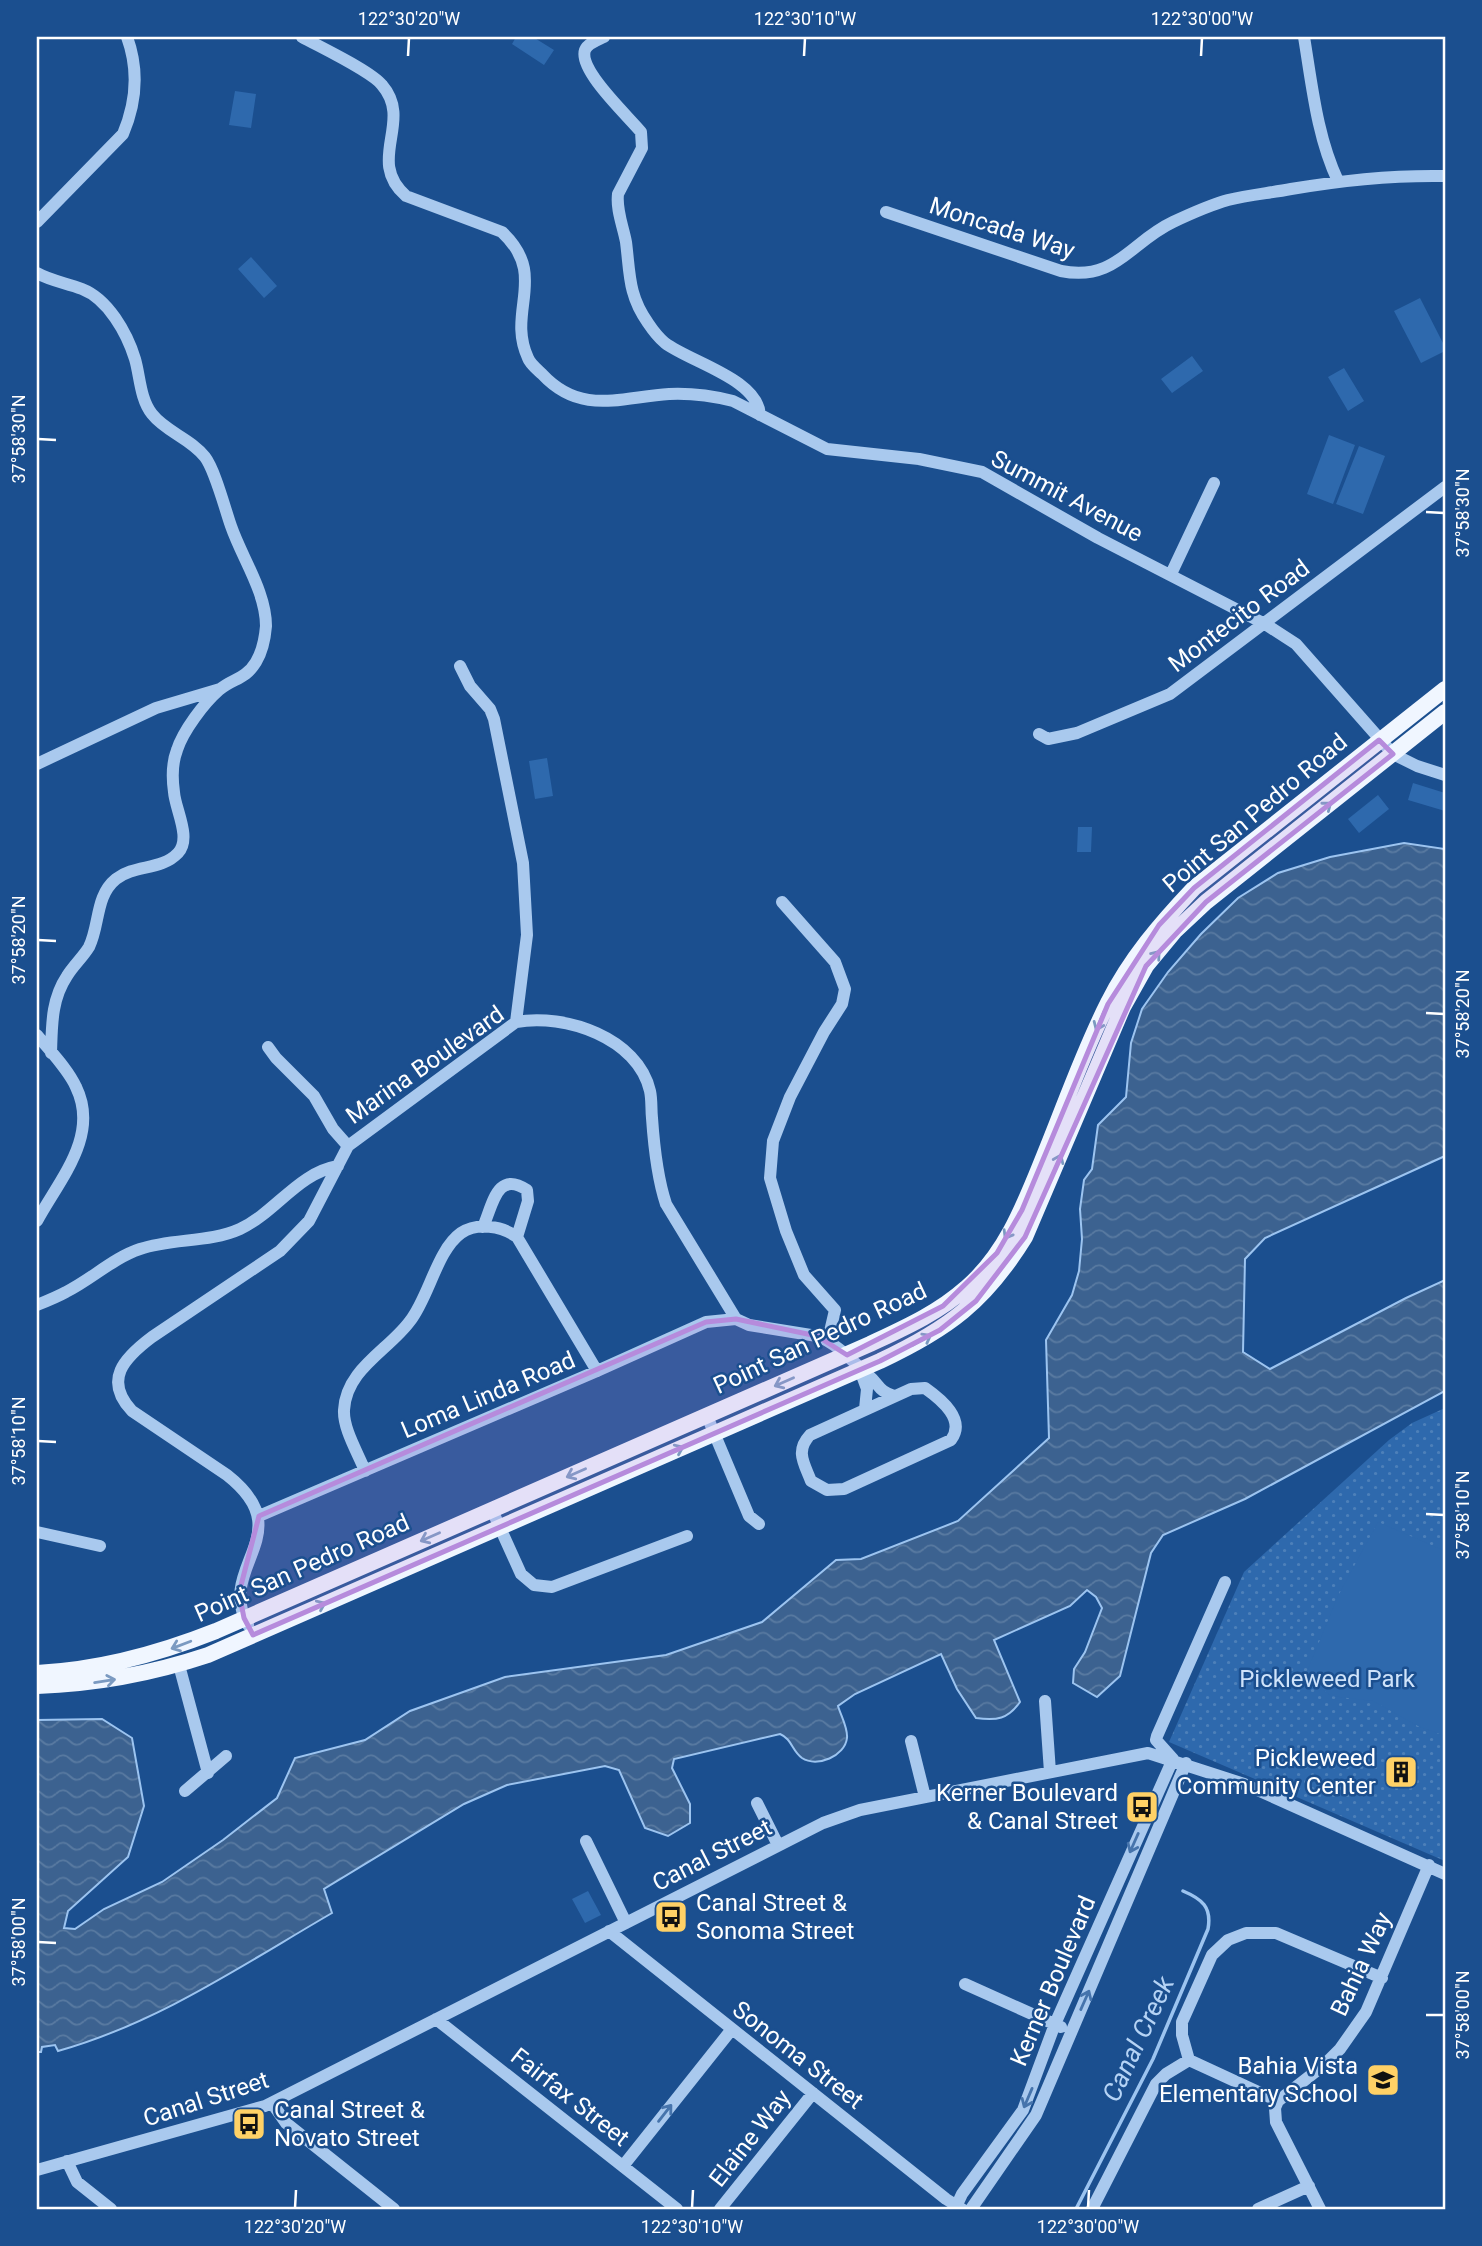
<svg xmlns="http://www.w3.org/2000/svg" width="1482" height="2246" font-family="Roboto,sans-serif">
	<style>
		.park { fill: url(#park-dots) }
		.pitch { fill: #2e69ad }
		.water { fill: url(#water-waves); stroke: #9cc4f0; stroke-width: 2 }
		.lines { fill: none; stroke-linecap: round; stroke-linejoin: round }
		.stream { stroke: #9cc4f0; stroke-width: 3.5 }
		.minor { stroke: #a9c9ee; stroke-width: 12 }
		.major { stroke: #f0f6ff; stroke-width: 16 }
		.oneway { stroke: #7b9ac1 }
		.oneway2 { stroke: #4674ac }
		.marked { fill: #b68bdc; fill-opacity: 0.2; stroke: #b68bdc; stroke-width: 5; stroke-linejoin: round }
		.ticks { fill: none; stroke: #fff; stroke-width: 2.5 }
		.labels { text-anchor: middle; stroke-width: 5; stroke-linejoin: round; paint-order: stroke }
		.street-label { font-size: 24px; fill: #fff; stroke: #1b4f8f }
		.park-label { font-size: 24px; fill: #cfe3fa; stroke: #1b4f8f }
		.poi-label { font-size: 24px; fill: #fff; stroke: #1b4f8f; text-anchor: end }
		.water-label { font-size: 26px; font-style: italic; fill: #b5d3f5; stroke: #1b4f8f }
		.neatline { fill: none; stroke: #fff; stroke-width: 2.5 }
		.ticks-label { font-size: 18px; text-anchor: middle; fill: #fff }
	</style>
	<defs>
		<pattern id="park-dots" width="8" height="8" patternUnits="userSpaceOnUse" patternTransform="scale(1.75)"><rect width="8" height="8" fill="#2e69ad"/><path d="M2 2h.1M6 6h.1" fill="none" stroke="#4d80b9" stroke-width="1.8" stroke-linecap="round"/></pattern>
		<pattern id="water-waves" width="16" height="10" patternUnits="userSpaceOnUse" patternTransform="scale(1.75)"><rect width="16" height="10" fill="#3c6290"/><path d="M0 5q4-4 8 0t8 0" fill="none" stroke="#597aa1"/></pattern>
	</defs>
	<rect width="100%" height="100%" fill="#1b4f8f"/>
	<path class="park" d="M 1445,1408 L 1445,1861 L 1169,1742 L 1244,1572 L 1389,1440 L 1412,1423 Z"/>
	<path class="pitch" d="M 516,37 L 533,37 L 554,50 L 544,65 L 512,44 Z
		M 235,91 L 256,94 L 251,128 L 229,125 Z
		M 251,257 L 277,286 L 264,298 L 238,269 Z
		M 1420,298 L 1445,347 L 1445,351 L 1421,363 L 1394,311 Z
		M 1192,356 L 1203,371 L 1172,393 L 1161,379 Z
		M 1344,368 L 1364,401 L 1348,411 L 1328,377 Z
		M 1329,435 L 1355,445 L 1333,504 L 1307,494 Z
		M 1359,446 L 1385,456 L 1363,514 L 1336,504 Z
		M 547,758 L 553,796 L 535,799 L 529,761 Z
		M 1413,783 L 1445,793 L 1445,811 L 1408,800 Z
		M 1378,795 L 1389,809 L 1359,833 L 1348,819 Z
		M 1078,827 L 1092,827 L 1091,852 L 1077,852 Z
		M 1378,1522 L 1445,1551 L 1445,1736 L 1418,1726 L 1373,1701 L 1331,1696 L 1322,1689 L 1308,1669 L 1338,1596 Z
		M 588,1891 L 601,1915 L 585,1923 L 572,1899 Z"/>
	<path class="water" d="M 1404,843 L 1445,849 L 1445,1156 L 1265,1238 L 1245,1259 L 1243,1352 L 1270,1369 L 1406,1298 L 1445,1280 L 1445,1391 L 1245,1499 L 1163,1535 L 1151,1553 L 1120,1676 L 1097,1697 L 1073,1683 L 1074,1669 L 1085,1652 L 1102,1608 L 1096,1597 L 1087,1590 L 1070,1606 L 994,1640 L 1020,1702 C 1008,1719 997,1721 976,1718 L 957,1689 L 941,1654 L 855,1694 L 838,1706 C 841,1716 848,1728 847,1738 C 845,1756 817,1768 802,1758 C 792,1751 792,1739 780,1734 L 674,1759 L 672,1768 L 690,1804 L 690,1823 L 668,1836 L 645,1828 L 619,1770 L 605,1766 L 507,1785 L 464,1804 L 324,1889 L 332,1913 C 244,1964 158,2023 58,2051 L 55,2045 L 42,2047 L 41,2052 L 37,2052 L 37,1720 L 102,1719 L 132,1738 L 144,1806 L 128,1857 L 68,1911 L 64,1928 L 75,1929 L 104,1909 L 162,1882 L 223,1840 L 277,1798 L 295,1758 L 365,1740 L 410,1711 L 505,1677 L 666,1655 L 762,1622 L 836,1560 L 861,1559 L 958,1521 L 1049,1438 L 1046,1340 L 1072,1295 L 1079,1271 L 1082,1239 L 1080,1209 L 1084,1180 L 1092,1169 L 1098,1125 L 1126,1097 L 1131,1043 L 1142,1009 L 1168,972 L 1201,934 L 1238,898 L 1278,873 L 1330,857 Z"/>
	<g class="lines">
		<path class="stream" d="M 1076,2209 L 1153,2059 L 1208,1929 C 1212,1907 1202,1899 1183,1891"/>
		<path class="minor" d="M 302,37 C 320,47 371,71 382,85 C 414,122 365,160 406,196 L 502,232 C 549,276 506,311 528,358 C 530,364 538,370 542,374 C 581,416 621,397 669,394 C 690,393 713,396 733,401 L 827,449 L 919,459 L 982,472 L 1098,538 L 1265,624 L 1296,644 L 1393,754 L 1417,766 L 1445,775
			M 604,37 C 598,40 588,43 585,50 C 578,70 628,116 641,132 L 642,148 L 618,194 C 616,210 623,226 626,242 C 630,273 628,295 648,323 C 652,329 659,338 665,343 C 690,362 758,379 760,415
			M 1304,37 C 1312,85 1317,137 1338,181
			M 886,212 L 1061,271 C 1116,282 1130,242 1173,222 C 1190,214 1210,205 1228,200 C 1248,195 1270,193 1291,189 C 1343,180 1393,175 1445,176
			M 37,222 L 123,134 C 137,101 139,70 127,37
			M 37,273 C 51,281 67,283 82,289 C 108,299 127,333 135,359 C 140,376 140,399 152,414 C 166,432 190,438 205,457 C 215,470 225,509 231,526 C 242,558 266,592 266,626 C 265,638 262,652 256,662 C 245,680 233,678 219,690 C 204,703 183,731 177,750 C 172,763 172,778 174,792 C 175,809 192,838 178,853 C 161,871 135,864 116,879 C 95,896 100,925 89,947 C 83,957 73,966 67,976 C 51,1000 52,1026 51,1053
			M 1171,574 L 1214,483
			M 460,666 L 470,686 L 490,709 L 494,719 L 523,863 L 527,935 L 516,1022
			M 1039,734 L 1048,739 L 1077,733 L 1170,694 L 1445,487
			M 37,764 L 156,708 L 220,689
			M 782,902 L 835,962 L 845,989 L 842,1004 L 824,1032 L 790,1097 L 773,1141 L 770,1178 L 786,1231 L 804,1275 L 835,1310 L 828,1340
			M 37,1035 C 50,1051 68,1069 76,1087 C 100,1136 59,1180 37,1221
			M 268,1047 L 276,1058 L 314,1096 L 333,1129 L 348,1146
			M 483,1227 C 493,1204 497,1170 527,1190 L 528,1201 L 517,1237
			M 37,1305 C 47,1301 57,1297 66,1292 C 92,1279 113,1258 140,1249 C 172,1238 209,1243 240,1229 C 276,1212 298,1173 338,1166
			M 860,1370 L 867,1389 L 865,1409
			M 925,1388 C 942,1400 966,1420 951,1440 L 844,1489 L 827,1490 L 811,1481 C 804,1463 795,1451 810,1435 L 911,1389 Z
			M 707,1416 L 749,1516 L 759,1524
			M 365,1471 C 358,1453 343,1429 344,1410 C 346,1369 389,1350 410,1321 C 429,1297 437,1250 461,1233 C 477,1222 502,1226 517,1237 L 597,1371
			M 492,1510 L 521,1574 L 534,1585 L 552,1587 L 687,1536
			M 259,1516 L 597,1371 L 706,1322 L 736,1319
			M 37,1532 L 100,1546
			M 248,1625 C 215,1566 302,1534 227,1475 L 132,1411 C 103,1380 124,1358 152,1337 L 280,1251 L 309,1221 L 348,1146 L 516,1022 C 565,1013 638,1038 650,1091 C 652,1100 651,1109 652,1118 C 654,1147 657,1177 666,1204 L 736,1319 L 749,1325 L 817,1336 C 838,1344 853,1362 869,1376 C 880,1385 878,1391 894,1396
			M 179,1665 L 208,1773
			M 1045,1701 L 1050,1772
			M 911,1741 L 925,1797
			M 1173,1759 L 1156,1740 L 1157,1736 L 1225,1582
			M 185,1791 L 226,1756
			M 757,1803 L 778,1845
			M 586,1841 L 626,1923
			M 609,1931 L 946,2199 L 962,2209
			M 965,1984 L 1061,2027
			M 436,2019 L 677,2209
			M 1278,2101 L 1189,2060 L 1182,2035 L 1182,2022 L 1212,1955 L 1228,1940 L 1246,1933 L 1276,1933 L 1382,1978
			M 272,2103 L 286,2123 L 394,2209
			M 67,2161 L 77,2182 L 111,2209
			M 623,2166 L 732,2029
			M 37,2170 L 265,2106 L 823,1823 L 860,1810 L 1148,1753 L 1244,1784 L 1445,1874
			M 720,2209 L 813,2093
			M 955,2209 L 962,2194 L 1023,2110 L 1055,2024 L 1173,1759
			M 971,2209 L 1036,2115 L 1186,1763
			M 1092,2209 L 1156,2084 L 1166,2074 L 1189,2060
			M 1258,2209 L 1309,2186
			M 1320,2209 L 1276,2122 L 1275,2108 L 1278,2101 L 1324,2065 L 1340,2049 L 1366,2012 L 1429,1865"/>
		<path class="major" d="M 37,1673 C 99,1670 158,1654 216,1631 L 870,1344 C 904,1328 938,1313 966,1288 C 1006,1254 1025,1203 1044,1156 C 1065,1105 1083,1052 1108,1003 C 1130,959 1160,924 1194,888 L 1445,689
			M 37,1686 C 98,1684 151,1674 208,1655 L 880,1361 C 948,1329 985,1302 1025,1237 L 1123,1007 L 1146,966 L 1175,931 L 1206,902 L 1445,712"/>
	</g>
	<defs><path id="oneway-shaft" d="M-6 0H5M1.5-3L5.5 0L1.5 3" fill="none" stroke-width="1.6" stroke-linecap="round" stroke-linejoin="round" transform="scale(1.75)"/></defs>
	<g class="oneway">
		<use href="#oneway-shaft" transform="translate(1323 809) rotate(-38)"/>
		<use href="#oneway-shaft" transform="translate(1153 959) rotate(-51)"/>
		<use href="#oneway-shaft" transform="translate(1100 1021) rotate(113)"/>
		<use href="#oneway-shaft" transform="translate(1057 1164) rotate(-67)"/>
		<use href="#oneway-shaft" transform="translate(1010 1230) rotate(120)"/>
		<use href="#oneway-shaft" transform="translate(922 1340) rotate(-29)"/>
		<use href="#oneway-shaft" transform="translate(784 1382) rotate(156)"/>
		<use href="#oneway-shaft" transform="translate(674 1451) rotate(-24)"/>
		<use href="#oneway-shaft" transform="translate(576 1473) rotate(156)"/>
		<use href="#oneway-shaft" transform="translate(430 1537) rotate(156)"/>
		<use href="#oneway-shaft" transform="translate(316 1607) rotate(-24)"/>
		<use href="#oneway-shaft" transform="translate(181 1645) rotate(159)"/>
		<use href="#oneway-shaft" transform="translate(105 1681) rotate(-9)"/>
	</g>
	<g class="oneway2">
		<use href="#oneway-shaft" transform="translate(1134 1843) rotate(114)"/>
		<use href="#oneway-shaft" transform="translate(1085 2000) rotate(-66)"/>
		<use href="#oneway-shaft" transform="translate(1028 2098) rotate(113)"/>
		<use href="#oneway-shaft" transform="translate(665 2113) rotate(-52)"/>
	</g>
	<path class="marked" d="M 1379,740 L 1393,754 L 1206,902 L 1146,966 L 1025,1237 L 976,1301 L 940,1330 L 880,1361 L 253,1635 L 244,1618 L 239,1593 L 259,1516 L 706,1322 L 736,1319 L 817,1336 L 847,1355 L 943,1306 L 997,1253 L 1022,1210 L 1108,1004 L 1159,925 L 1194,888 Z"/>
	<path class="ticks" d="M 408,56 L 409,38M 804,56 L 805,38M 1201,56 L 1202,38M 38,439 L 56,440M 1426,512 L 1444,513M 38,940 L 56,941M 1426,1013 L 1444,1014M 38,1441 L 56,1442M 1426,1514 L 1444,1515M 38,1942 L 56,1943M 1426,2015 L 1444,2015M 295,2208 L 296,2190M 692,2208 L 693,2190M 1088,2208 L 1089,2190"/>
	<defs>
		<symbol id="building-square" viewBox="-11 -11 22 22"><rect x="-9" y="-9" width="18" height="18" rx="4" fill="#ffd166" stroke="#1b4f8f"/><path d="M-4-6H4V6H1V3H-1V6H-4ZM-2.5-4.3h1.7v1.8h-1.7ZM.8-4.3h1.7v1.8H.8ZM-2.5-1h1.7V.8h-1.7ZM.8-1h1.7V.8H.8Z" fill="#111"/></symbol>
		<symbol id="bus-square" viewBox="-11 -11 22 22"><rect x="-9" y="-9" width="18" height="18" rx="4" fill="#ffd166" stroke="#1b4f8f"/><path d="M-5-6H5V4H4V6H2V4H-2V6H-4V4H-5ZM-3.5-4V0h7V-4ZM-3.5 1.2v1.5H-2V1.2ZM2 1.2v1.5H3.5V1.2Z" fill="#111"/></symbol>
		<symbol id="school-square" viewBox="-11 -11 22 22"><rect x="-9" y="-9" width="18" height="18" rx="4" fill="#ffd166" stroke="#1b4f8f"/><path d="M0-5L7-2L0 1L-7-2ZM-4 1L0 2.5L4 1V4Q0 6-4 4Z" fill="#111"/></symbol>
	</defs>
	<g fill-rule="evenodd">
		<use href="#building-square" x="1382" y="1753" width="38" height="38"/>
		<use href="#bus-square" x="1123" y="1788" width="38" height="38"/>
		<use href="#bus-square" x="652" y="1898" width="38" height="38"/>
		<use href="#school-square" x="1364" y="2061" width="38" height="38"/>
		<use href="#bus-square" x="230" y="2105" width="38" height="38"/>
	</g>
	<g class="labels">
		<g class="street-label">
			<text transform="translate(1002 228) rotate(18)" y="8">Moncada Way</text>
			<text transform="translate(1067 496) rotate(28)" y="8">Summit Avenue</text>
			<text transform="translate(1239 616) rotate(-37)" y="8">Montecito Road</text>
			<text transform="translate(1255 813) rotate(-40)" y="8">Point San Pedro Road</text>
			<text transform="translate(425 1065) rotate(-35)" y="8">Marina Boulevard</text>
			<text transform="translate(820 1338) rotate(-25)" y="8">Point San Pedro Road</text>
			<text transform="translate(488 1395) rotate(-23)" y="8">Loma Linda Road</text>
			<text transform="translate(302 1568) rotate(-24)" y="8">Point San Pedro Road</text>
			<text transform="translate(712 1855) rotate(-27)" y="8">Canal Street</text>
			<text transform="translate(1361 1964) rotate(-65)" y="8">Bahia Way</text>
			<text transform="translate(1053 1981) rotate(-67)" y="8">Kerner Boulevard</text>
			<text transform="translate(798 2055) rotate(38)" y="8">Sonoma Street</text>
			<text transform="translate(570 2097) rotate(38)" y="8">Fairfax Street</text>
			<text transform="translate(206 2099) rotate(-18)" y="8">Canal Street</text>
			<text transform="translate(750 2138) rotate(-52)" y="8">Elaine Way</text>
		</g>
		<g class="park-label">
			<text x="1327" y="1687">Pickleweed Park</text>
		</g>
		<g class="poi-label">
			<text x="1376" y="1766">Pickleweed<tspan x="1376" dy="28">Community Center</tspan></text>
			<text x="1118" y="1801">Kerner Boulevard<tspan x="1118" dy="28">&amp; Canal Street</tspan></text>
			<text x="696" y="1911" text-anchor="start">Canal Street &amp;<tspan x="696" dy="28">Sonoma Street</tspan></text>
			<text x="1358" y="2074">Bahia Vista<tspan x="1358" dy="28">Elementary School</tspan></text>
			<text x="274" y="2118" text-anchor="start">Canal Street &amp;<tspan x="274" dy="28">Novato Street</tspan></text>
		</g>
		<g class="water-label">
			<text transform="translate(1138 2039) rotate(-65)" y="9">Canal Creek</text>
		</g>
	</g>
	<rect width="1482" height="2246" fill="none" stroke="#1b4f8f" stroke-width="77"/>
	<rect x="38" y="38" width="1406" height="2170" class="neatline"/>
	<g class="ticks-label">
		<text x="409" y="25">122°30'20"W</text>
		<text x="805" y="25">122°30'10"W</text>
		<text x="1202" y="25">122°30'00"W</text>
		<text transform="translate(19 439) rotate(-90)" y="6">37°58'30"N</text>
		<text transform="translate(1463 513) rotate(-90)" y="6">37°58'30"N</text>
		<text transform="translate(19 940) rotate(-90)" y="6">37°58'20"N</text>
		<text transform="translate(1463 1014) rotate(-90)" y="6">37°58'20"N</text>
		<text transform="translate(19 1441) rotate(-90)" y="6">37°58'10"N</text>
		<text transform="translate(1463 1515) rotate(-90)" y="6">37°58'10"N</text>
		<text transform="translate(19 1942) rotate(-90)" y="6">37°58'00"N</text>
		<text transform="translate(1463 2015) rotate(-90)" y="6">37°58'00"N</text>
		<text x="295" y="2233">122°30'20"W</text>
		<text x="692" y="2233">122°30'10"W</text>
		<text x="1088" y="2233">122°30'00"W</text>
	</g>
</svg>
